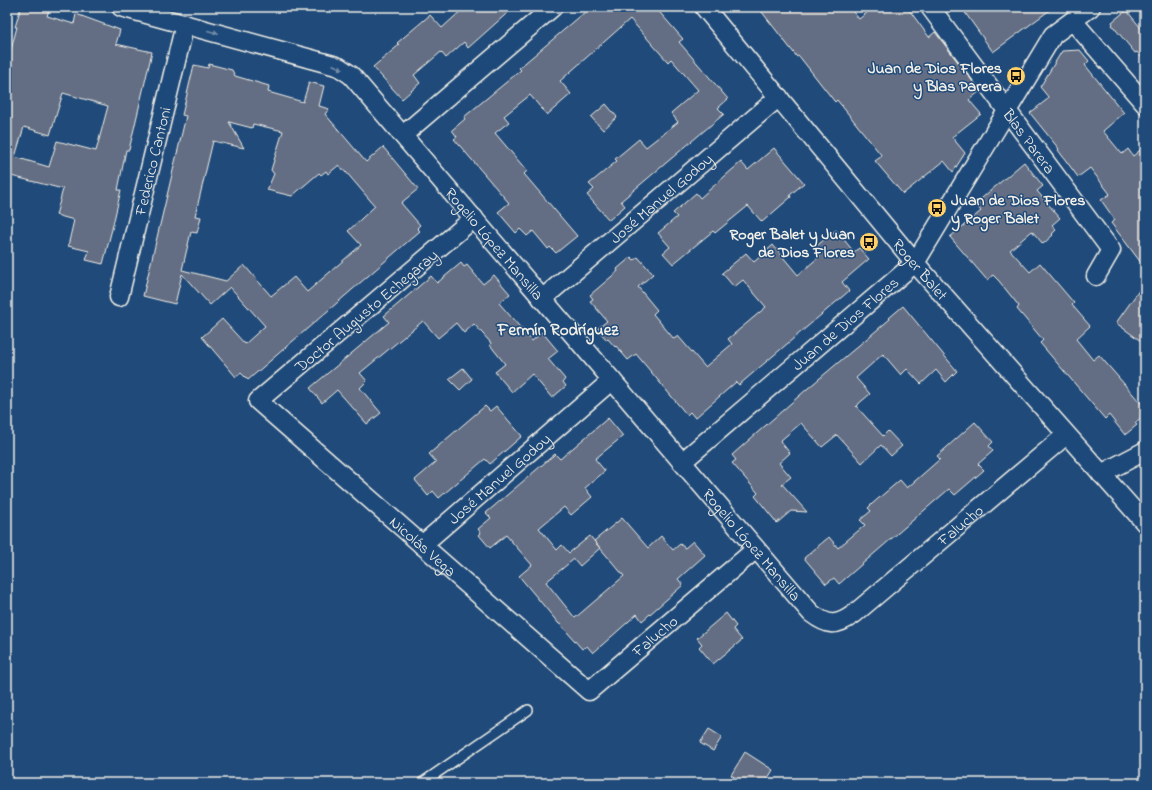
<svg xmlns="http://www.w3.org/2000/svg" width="1152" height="790" font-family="'Indie Flower',sans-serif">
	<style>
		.building { fill: #646e84; stroke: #f4f1e8; fill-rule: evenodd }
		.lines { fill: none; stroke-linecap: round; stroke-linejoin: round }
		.lane-casing { stroke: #f4f1e8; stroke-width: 12 }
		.street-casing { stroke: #f4f1e8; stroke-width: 21 }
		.lane { stroke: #1f4a7a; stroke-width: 9 }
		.street { stroke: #1f4a7a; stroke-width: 18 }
		.oneway { fill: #748da6 }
		.labels { text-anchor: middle; stroke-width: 3; stroke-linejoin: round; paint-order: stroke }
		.poi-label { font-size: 16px; font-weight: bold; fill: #f4f1e8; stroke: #1f4a7a; text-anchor: end }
		.street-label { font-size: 16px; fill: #f4f1e8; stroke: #1f4a7a }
		.neighbourhood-label { font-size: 17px; font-weight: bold; fill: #f4f1e8; stroke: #1f4a7a }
	</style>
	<rect width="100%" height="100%" fill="#1f4a7a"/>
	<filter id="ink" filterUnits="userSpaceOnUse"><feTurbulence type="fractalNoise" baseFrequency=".025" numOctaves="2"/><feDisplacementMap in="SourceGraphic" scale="8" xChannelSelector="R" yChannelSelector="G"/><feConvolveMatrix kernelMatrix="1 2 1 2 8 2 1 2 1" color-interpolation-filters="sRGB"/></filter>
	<g filter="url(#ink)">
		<path class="building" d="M 21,7 L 50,7 L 47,16 L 74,24 L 76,14 L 120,30 L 116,44 L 152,52 L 129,150 L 126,150 L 118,190 L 121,190 L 112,229 L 103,264 L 86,260 L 89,251 L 68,246 L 74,220 L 56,215 L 63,189 L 7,175 L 7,64 L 17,27 L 15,27 ZM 63,93 L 108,106 L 96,151 L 57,141 L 49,167 L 15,157 L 24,127 L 50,135 Z
			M 465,7 L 514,7 L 468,48 L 464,42 L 446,58 L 441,52 L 414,75 L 420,83 L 402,99 L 373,67 L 399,45 L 397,43 L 430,15 L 442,28 Z
			M 591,7 L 655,7 L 683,39 L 679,42 L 728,99 L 718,108 L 724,114 L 621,201 L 625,206 L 609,220 L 587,195 L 594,189 L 589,184 L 617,161 L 615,159 L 639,139 L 646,147 L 678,122 L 671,113 L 698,90 L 671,59 L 668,62 L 630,19 L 560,81 L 571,94 L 547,115 L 530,95 L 504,116 L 509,122 L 495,133 L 527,171 L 524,174 L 577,236 L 556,253 L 550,247 L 548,249 L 533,231 L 527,236 L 520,229 L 516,233 L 498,212 L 509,203 L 454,139 L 457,137 L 452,130 L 465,119 L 464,117 L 521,70 L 519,68 Z
			M 758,7 L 849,7 L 859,19 L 874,7 L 907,7 L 929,37 L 935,32 L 980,91 L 969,100 L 981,114 L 952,137 L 965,153 L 953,172 L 944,161 L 903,194 L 875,161 L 882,156 L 837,100 L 835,102 L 799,56 L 797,57 Z
			M 961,7 L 1054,7 L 993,52 Z
			M 1127,11 L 1145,33 L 1145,61 L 1137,52 L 1135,53 L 1112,25 L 1113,24 L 1112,22 L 1124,12 L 1125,13 Z
			M 1080,50 L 1089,61 L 1085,65 L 1124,113 L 1103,131 L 1122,154 L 1128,149 L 1133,156 L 1145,146 L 1145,268 L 1111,223 L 1115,220 L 1101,200 L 1110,194 L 1090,168 L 1078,177 L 1058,150 L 1059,149 L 1030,113 L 1049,98 L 1040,87 L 1062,51 Z
			M 209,64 L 232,70 L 235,76 L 269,86 L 268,92 L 303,102 L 309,82 L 324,86 L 319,106 L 329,109 L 325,114 L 366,162 L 383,147 L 418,189 L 401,203 L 420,225 L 417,228 L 420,231 L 248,380 L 241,373 L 236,377 L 202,337 L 222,319 L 245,344 L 265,326 L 230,287 L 210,305 L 182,274 L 175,304 L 143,296 L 186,116 L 182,115 L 194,65 L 208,68 ZM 229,122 L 252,128 L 253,124 L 283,131 L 271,170 L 274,174 L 267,190 L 292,196 L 319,173 L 321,175 L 326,171 L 328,174 L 339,165 L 346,173 L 346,172 L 375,206 L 348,231 L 361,245 L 307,292 L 294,277 L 271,296 L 244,265 L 226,281 L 182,270 L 191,232 L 197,233 L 201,217 L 195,216 L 213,141 L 244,148 Z
			M 606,104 L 617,117 L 603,130 L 591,117 Z
			M 774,148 L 804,183 L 790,195 L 791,197 L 762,222 L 748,206 L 715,233 L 713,231 L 673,264 L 663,253 L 670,247 L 658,233 L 677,217 L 673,213 L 696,193 L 700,198 L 741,162 L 748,170 Z
			M 1024,162 L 1043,186 L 1037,191 L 1060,218 L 1052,225 L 1056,230 L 1052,234 L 1053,235 L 1043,244 L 1032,231 L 1010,250 L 1030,272 L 1040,263 L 1074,303 L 1072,305 L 1090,326 L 1076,339 L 1093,360 L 1099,355 L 1145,408 L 1145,414 L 1135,423 L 1137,425 L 1125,435 L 1109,415 L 1105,419 L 1040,343 L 1043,340 L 1017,309 L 1019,306 L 999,281 L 993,275 L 987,280 L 950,237 L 981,211 L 975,204 Z
			M 836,230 L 854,252 L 859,248 L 869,259 L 842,282 L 849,291 L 739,385 L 736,382 L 695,418 L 690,412 L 687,415 L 636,354 L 628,360 L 616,346 L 615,347 L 608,339 L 607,340 L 597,329 L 607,321 L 590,301 L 593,299 L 590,295 L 618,271 L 617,269 L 631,257 L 634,260 L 638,257 L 653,274 L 638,287 L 657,310 L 653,314 L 674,339 L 678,336 L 705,367 L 732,344 L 728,339 L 766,307 L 743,280 L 734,287 L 722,273 L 746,253 L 754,262 L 773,245 L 798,275 L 820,256 L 814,248 Z
			M 461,263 L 464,267 L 467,265 L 483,284 L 494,275 L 510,294 L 499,303 L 532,341 L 542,332 L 558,351 L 548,359 L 565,379 L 563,382 L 566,386 L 552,398 L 532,374 L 512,392 L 495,372 L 505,364 L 490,345 L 491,343 L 474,324 L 464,333 L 456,323 L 438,338 L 423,321 L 360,373 L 367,381 L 360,388 L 381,413 L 367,424 L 337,390 L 322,403 L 310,388 L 389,322 L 384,316 L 431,276 L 437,283 Z
			M 1145,282 L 1145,344 L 1116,323 Z
			M 903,306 L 957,371 L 946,382 L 936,370 L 921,384 L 907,369 L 901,375 L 883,354 L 856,378 L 870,394 L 856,406 L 883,436 L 888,431 L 902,446 L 891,456 L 881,445 L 862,463 L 837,435 L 822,447 L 801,423 L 780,441 L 790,453 L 779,463 L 791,477 L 782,484 L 807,512 L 791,511 L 777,523 L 755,496 L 758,493 L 732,463 L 736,460 L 732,455 L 807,389 L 890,319 L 889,318 Z
			M 463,368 L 472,379 L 460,390 L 449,379 Z
			M 485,406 L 490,411 L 496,406 L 522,436 L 490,464 L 485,459 L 439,498 L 433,491 L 428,496 L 415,480 L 436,462 L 429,454 Z
			M 608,418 L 623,436 L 595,459 L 605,471 L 585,488 L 592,497 L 571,515 L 564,507 L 539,528 L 557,550 L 562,545 L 569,553 L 590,536 L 600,548 L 580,566 L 574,559 L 546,582 L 575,618 L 624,576 L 594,541 L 622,518 L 648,548 L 661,536 L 673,550 L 680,544 L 685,548 L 693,541 L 705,555 L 678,579 L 683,585 L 642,621 L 637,614 L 593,653 L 587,646 L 582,649 L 560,624 L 559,624 L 519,576 L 532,565 L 506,535 L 490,548 L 479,535 L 481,533 L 478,529 L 491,518 L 486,513 L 535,471 L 555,454 L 560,459 Z
			M 975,422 L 993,442 L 989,446 L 993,451 L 978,464 L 984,470 L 955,495 L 949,489 L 839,584 L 834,578 L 826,584 L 804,558 L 829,537 L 838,548 L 865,525 L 860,520 L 871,511 L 868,508 L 872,504 L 900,480 L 907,488 L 940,459 L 937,456 Z
			M 726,613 L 736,626 L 733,629 L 742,640 L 713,664 L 699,647 L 702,644 L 697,638 Z
			M 709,729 L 722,737 L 713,751 L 700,743 Z
			M 745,752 L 773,770 L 765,783 L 744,783 L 731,775 Z"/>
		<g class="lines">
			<defs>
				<path id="lane" d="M 422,783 L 528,710"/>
				<g id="street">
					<path id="s1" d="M 121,7 L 333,65 L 339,67 L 351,75 L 811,613 C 828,626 836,627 854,614 L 1066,435"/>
					<path id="s2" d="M 704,7 L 915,263 L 1145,523"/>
					<path id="s3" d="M 930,7 L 1111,250 L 1096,276"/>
					<path d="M 1073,21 L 1145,104"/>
					<path d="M 403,135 L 553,7"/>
					<path id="s4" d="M 474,218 L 258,401 L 589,691 L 756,549"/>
					<path id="s5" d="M 119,297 L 185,24"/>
					<path id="s6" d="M 542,299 L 779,97"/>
					<path id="s7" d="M 682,462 L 915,263 L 1053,35 L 1091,7"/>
					<path d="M 1101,474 L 1145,451"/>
					<path id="s8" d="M 422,545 L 612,380"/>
				</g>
			</defs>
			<use href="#lane" class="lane-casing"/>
			<use href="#street" class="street-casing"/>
			<use href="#lane" class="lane"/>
			<use href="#street" class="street"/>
		</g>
		<defs><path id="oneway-solid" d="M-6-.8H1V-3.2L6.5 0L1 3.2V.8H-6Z"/></defs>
		<g class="oneway">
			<use href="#oneway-solid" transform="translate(213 32) rotate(15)"/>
			<use href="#oneway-solid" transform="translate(338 67) rotate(24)"/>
		</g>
	</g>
	<defs>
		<symbol id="bus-disc" viewBox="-11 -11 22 22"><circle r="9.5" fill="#ffd166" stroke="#1f4a7a"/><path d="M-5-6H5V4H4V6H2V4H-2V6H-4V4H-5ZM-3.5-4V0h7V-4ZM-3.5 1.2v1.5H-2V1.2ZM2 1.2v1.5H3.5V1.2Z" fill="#111"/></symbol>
	</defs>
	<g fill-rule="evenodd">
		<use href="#bus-disc" x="1005" y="65" width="22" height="22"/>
		<use href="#bus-disc" x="926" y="197" width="22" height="22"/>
		<use href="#bus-disc" x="858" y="231" width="22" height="22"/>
	</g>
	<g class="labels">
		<g class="poi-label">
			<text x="1002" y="73">Juan de Dios Flores<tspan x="1002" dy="18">y Blas Parera</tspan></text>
			<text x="951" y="205" text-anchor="start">Juan de Dios Flores<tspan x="951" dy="18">y Roger Balet</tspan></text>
			<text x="855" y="239">Roger Balet y Juan<tspan x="855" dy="18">de Dios Flores</tspan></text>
		</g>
		<g class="street-label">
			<text dy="6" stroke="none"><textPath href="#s3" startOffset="167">Blas Parera</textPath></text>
			<text dy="6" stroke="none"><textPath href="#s5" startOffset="140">Federico Cantoni</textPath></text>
			<text dy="6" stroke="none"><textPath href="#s6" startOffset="156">José Manuel Godoy</textPath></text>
			<text dy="6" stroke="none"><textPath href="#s1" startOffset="462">Rogelio López Mansilla</textPath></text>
			<text dy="6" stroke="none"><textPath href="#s2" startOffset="340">Roger Balet</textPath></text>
			<text transform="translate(366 310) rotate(-40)" y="6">Doctor Augusto Echegaray</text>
			<text dy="6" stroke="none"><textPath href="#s7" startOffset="214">Juan de Dios Flores</textPath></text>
			<text dy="6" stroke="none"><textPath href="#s8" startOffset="102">José Manuel Godoy</textPath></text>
			<text dy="6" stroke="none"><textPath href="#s1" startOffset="1135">Falucho</textPath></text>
			<text dy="6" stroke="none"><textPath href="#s1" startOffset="858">Rogelio López Mansilla</textPath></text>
			<text dy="6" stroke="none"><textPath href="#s4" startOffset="503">Nicolás Vega</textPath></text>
			<text dy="6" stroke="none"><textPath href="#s4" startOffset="809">Falucho</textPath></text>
		</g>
		<g class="neighbourhood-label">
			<text x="558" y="335">Fermín Rodríguez</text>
		</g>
	</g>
	<rect width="1152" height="790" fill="none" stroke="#1f4a7a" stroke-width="24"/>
	<rect x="12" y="12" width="1128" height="766" fill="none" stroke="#f4f1e8" stroke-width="1.5" filter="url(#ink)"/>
</svg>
